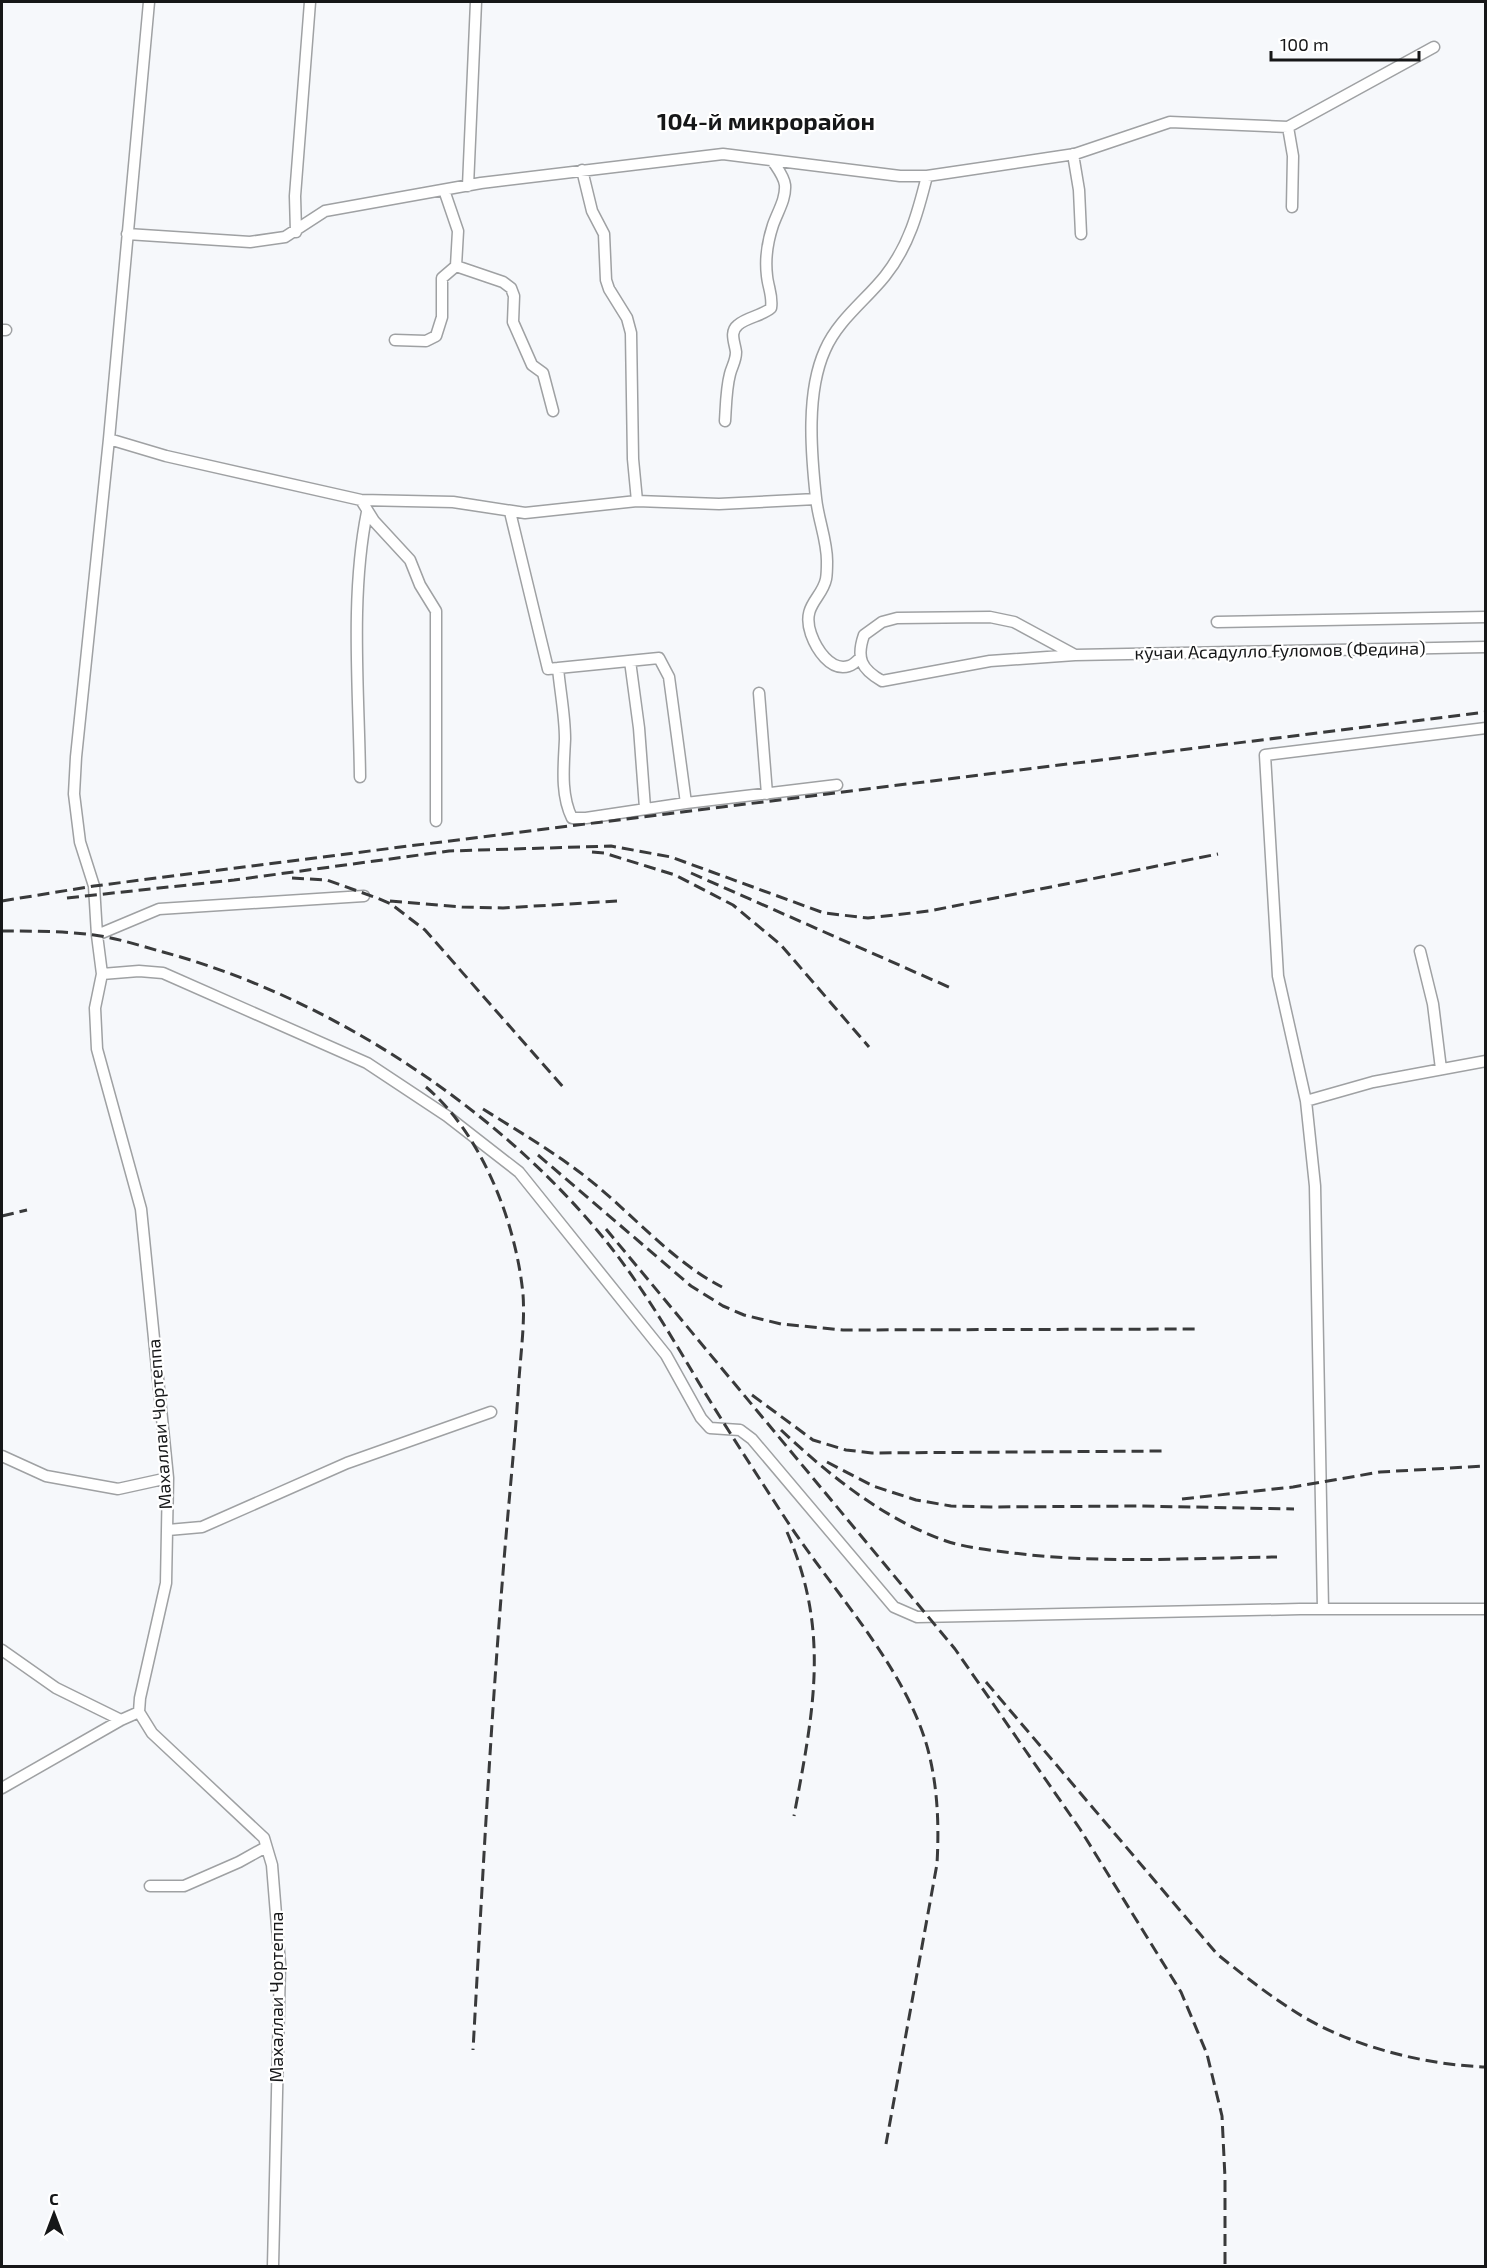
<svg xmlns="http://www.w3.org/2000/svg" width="1487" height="2268" font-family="'Exo 2',sans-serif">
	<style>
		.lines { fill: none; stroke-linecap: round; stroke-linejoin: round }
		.minor-casing { stroke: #9fa1a3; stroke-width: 13 }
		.minor { stroke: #fff; stroke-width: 10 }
		.rail { stroke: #393a3b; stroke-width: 3; stroke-dasharray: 12 6; stroke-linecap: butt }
		.labels { text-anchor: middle; stroke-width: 4.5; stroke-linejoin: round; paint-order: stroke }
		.street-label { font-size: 18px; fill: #161718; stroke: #fff }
		.district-label { font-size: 24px; font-weight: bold; fill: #161718; stroke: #fff }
	</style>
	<rect width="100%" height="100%" fill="#f6f8fb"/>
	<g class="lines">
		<defs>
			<path id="minor" d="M 1288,127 L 1293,156 L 1292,207
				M 1073,154 L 1079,190 L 1081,234
				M 582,170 L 592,211 L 604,234 L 606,280 L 609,289 L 627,318 L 631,333 L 633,459 L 637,501
				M 468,186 L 476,2
				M 296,232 L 295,196 L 310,2
				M 127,234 L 250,242 L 285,237 L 325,211 L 481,183 L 723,154 L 900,176 L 927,176 L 1075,154 L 1170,122 L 1288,127 L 1434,47
				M 456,266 L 503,282 L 511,288 L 514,296 L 513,322 L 532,365 L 543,373 L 553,411
				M 2,330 L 6,330
				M 395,340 L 426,341 L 436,336 L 442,317 L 442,278 L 456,266 L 458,231 L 444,190
				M 725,421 C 726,406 726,389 730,374 C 732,366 736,361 736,352 C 735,343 729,332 738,325 C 747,317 762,316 771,308 C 773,296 768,287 767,276 C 765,260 768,240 773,225 C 778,211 786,199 785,185 C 784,176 777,168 772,160
				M 109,439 L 166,456 L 361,500 L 453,502 L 525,513 L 637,501 L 719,504 L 816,499
				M 361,500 L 374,521 L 410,560 L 420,585 L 436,611 L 436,821
				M 510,512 L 548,669 L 659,658 L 669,677 L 686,803
				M 990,617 L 1014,622 L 1075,655 L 990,661 L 882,681 C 861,669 856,658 864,635 L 882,622 L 897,618 Z
				M 1217,622 L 1486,617
				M 1075,655 L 1486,647
				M 860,658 C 857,661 853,665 849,666 C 830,672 816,648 811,634 C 801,605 822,599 826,579 C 827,574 827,566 827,561 C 827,540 818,519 816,498 C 811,452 806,392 825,350 C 838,320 866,300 885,276 C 909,246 918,212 927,176
				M 630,661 L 639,728 L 645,808
				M 558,668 C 560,691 565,715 565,739 C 564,764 560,794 572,818 L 586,818 L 686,803 L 837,785
				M 759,693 L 767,794
				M 360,777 C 359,692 350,596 367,512
				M 97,935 L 159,909 L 364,896
				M 1420,951 L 1433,1004 L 1441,1069
				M 102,974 L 97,935 L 94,886 L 80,842 L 74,794 L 76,757 L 109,439 L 149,2
				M 1306,1101 L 1373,1082 L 1486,1061
				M 2,1456 L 46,1476 L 118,1489 L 168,1478
				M 168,1530 L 202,1527 L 347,1463 L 491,1412
				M 1323,1609 L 1315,1186 L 1306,1101 L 1278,976 L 1265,755 L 1486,728
				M 2,1650 L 56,1688 L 121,1720
				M 2,1788 L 121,1720 L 139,1712
				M 150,1886 L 184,1886 L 239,1862 L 266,1847
				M 273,2266 L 280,1964 L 272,1865 L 264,1838 L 152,1733 L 139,1712 L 140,1698 L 166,1583 L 168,1478 L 141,1209 L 97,1049 L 95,1008 L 102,974 L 139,971 L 163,973 L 367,1063 L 447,1116 L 519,1172 L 666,1355 L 701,1418 L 710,1428 L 740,1430 L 752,1439 L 894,1607 L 917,1617 L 1300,1609 L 1486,1609"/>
		</defs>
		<use href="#minor" class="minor-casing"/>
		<use href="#minor" class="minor"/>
		<path class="rail" d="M 592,852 L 604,853 L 675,875 L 733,905 L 781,945 L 869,1047
			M 691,873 L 951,988
			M 292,878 L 327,880 L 377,898 L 391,904 L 425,930 L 564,1088
			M 67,898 L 234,880 L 449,851 L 611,846 L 671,857 L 824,913 L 868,918 L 929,911 L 1218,854
			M 2,901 L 94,886 L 409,846 L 1486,712
			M 390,901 L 462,907 L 503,908 L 617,901
			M 2,931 C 32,931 64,931 94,935 C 117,938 141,946 163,952 C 323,995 489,1102 596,1229 C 636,1276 667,1329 699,1383 C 727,1429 757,1475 787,1521 C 834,1593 911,1673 930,1758 C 938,1793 939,1828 937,1864 L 886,2144
			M 426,1087 C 482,1134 516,1223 523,1294 C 525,1322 521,1351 519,1379 C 515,1444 508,1508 503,1573 C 490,1732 482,1891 473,2050
			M 483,1109 C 518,1131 554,1152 586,1177 C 632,1213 670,1260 722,1287
			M 538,1155 L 691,1286 L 723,1306 L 744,1315 L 781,1324 L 843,1330 L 1196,1329
			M 2,1216 L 27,1210
			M 606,1229 L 955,1649 L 1080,1829 L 1181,1992 L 1207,2054 L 1222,2116 L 1225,2178 L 1225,2266
			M 752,1395 L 813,1440 L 846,1450 L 872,1453 L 1167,1451
			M 781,1430 C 829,1475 883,1519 946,1541 C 967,1548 991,1550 1013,1553 C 1100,1564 1190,1558 1277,1557
			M 827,1462 L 873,1486 L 916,1500 L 951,1506 L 991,1507 L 1139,1506 L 1294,1509
			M 1182,1499 L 1293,1487 L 1380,1472 L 1486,1466
			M 787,1532 C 831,1632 813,1713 794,1816
			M 986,1682 L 1217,1954 C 1242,1974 1267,1994 1294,2011 C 1346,2045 1423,2065 1486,2067"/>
	</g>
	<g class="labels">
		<g class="street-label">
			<text transform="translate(1280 651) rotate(-1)" y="6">кӯчаи Асадулло Ғуломов (Федина)</text>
			<text transform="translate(160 1424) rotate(-94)" y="6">Махаллаи Чортеппа</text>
			<text transform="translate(277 1997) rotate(-90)" y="6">Махаллаи Чортеппа</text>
		</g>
		<g class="district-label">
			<text x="766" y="130">104-й микрорайон</text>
		</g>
	</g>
	<rect width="1487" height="2268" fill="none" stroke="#161718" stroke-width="6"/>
	<g transform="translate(54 2214)" stroke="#ffffff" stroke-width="4.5" paint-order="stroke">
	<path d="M0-4.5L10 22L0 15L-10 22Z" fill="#161718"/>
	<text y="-9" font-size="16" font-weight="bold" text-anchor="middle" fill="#161718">С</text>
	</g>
	<path d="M1271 51v9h148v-9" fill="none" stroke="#161718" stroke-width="3"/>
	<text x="1280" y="51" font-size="18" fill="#161718" stroke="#ffffff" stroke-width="4.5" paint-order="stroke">100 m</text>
</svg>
